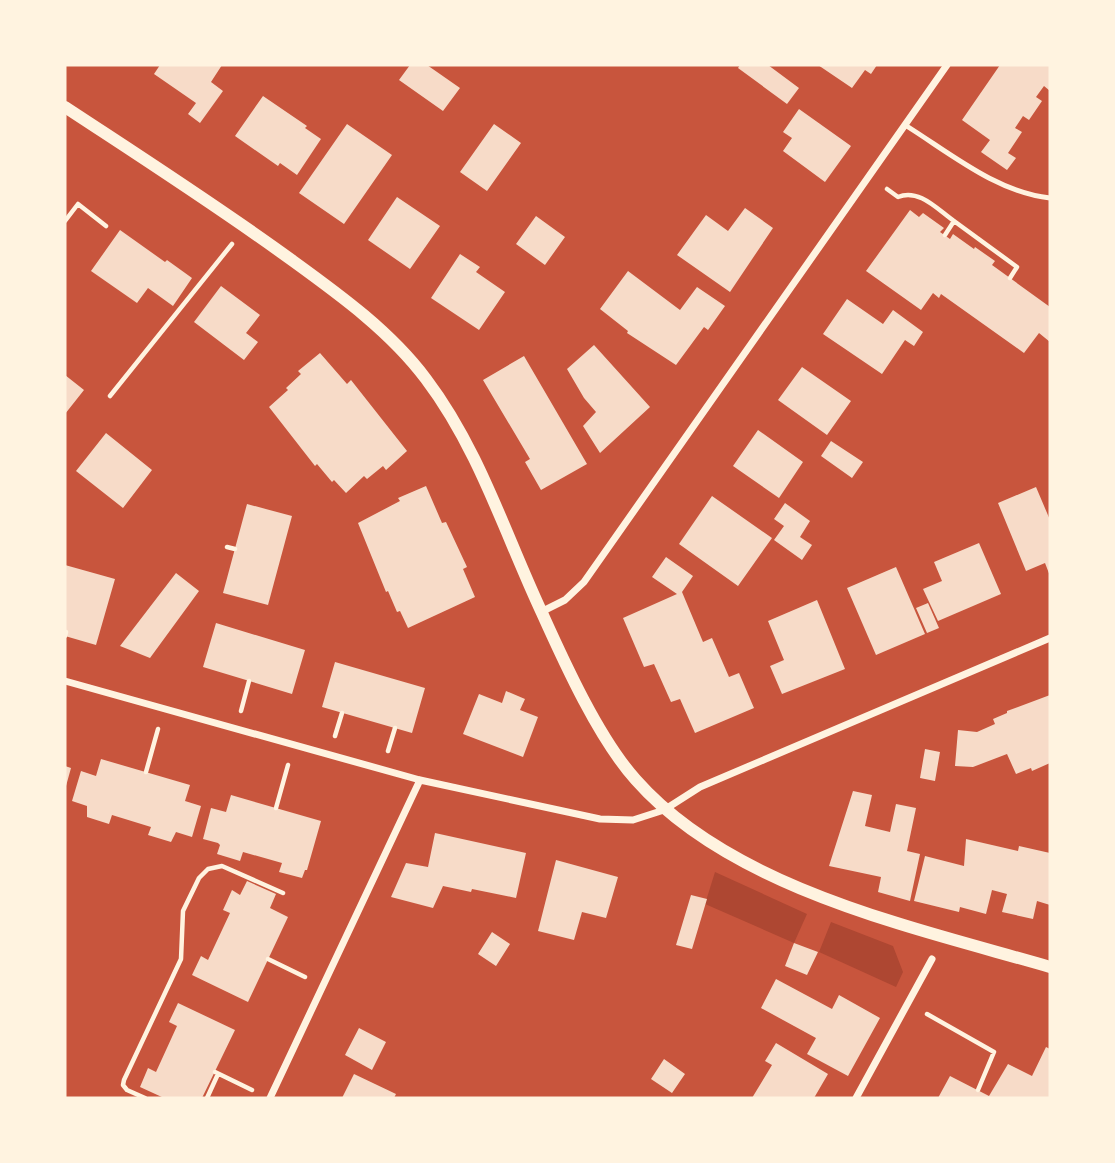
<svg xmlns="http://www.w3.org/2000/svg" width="1115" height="1163" font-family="Lato,sans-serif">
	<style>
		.green { fill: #ae4732 }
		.building { fill: #f7dbc8 }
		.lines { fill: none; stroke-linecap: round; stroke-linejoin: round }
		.path { stroke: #fff3e0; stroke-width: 4.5 }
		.service { stroke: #fff3e0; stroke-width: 5 }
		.minor { stroke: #fff3e0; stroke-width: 7 }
		.tertiary { stroke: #fff3e0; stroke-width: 12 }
	</style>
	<rect width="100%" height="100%" fill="#c8553d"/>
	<path class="green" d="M 715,872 L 807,914 L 794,943 L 705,904 Z
		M 831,922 L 893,946 L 903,972 L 896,987 L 819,952 Z"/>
	<path class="building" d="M 160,65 L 222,65 L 211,82 L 223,91 L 200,123 L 188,114 L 196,103 L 154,74 Z
		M 410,65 L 427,65 L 460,88 L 443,111 L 399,80 Z
		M 740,65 L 768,65 L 799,88 L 787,104 L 738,68 Z
		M 818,65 L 877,65 L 871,74 L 865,70 L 852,88 Z
		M 1000,65 L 1050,65 L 1050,91 L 1044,86 L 1036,97 L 1042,101 L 1029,120 L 1023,116 L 1015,128 L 1022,132 L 1008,153 L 1016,158 L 1007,170 L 981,152 L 990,140 L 962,120 Z
		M 263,96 L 307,126 L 305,128 L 321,139 L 297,175 L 280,163 L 278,166 L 235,136 Z
		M 799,109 L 851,146 L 825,182 L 783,151 L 792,138 L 783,132 Z
		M 347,124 L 392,155 L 344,224 L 299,193 Z
		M 494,124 L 521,143 L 487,191 L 460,172 Z
		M 397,197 L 440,226 L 410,269 L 368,240 Z
		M 745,208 L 773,228 L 730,292 L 677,255 L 706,215 L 728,231 Z
		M 910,210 L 919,217 L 923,213 L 944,228 L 940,232 L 950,239 L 953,234 L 974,249 L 975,247 L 995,261 L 992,265 L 1050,307 L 1050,342 L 1039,333 L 1024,353 L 941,294 L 939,298 L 933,293 L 921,310 L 866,271 Z
		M 536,216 L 565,237 L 545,265 L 516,244 Z
		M 120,230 L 165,262 L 167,260 L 192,278 L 173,306 L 148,288 L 137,303 L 91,271 Z
		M 460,254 L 480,267 L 476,272 L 505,292 L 479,330 L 431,298 Z
		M 628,271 L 680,310 L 697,287 L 725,306 L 708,330 L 704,327 L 676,365 L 627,333 L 628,331 L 600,309 Z
		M 221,286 L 260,315 L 246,333 L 258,342 L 244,360 L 194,322 Z
		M 847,299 L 883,324 L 893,310 L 923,332 L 914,346 L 905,340 L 882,374 L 823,334 Z
		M 594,345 L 650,407 L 600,453 L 583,426 L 596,412 L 584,398 L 567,369 Z
		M 320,353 L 347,384 L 351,380 L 407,451 L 386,470 L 383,466 L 367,479 L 364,476 L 346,493 L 334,480 L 332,482 L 317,464 L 315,466 L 269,407 L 288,390 L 286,388 L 301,374 L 298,371 Z
		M 524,356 L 587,464 L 541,490 L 525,462 L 530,459 L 483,380 Z
		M 802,367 L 851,401 L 827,435 L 778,400 Z
		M 65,375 L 84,390 L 65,414 Z
		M 758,430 L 803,462 L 779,498 L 733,466 Z
		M 106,433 L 152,470 L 123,508 L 76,471 Z
		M 831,441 L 863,462 L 852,478 L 821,456 Z
		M 426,486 L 442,523 L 446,522 L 467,567 L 463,569 L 475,597 L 408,628 L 400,611 L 397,612 L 388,591 L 386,592 L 358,523 L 400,501 L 398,498 Z
		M 1036,487 L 1050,520 L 1050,576 L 1045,563 L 1026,571 L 998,503 Z
		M 712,496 L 772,538 L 738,586 L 679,544 Z
		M 785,503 L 810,521 L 800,537 L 812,545 L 802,560 L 774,540 L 784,526 L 774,519 Z
		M 247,504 L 292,516 L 268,605 L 223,593 Z
		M 979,543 L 1001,594 L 938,621 L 923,589 L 942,581 L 934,562 Z
		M 666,557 L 693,576 L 682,592 L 703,642 L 712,638 L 729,677 L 739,673 L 754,708 L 695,733 L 680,699 L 671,702 L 654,664 L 644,667 L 623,618 L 677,594 L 652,577 Z
		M 65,565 L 115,579 L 96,645 L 65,636 Z
		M 896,567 L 925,634 L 876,655 L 847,588 Z
		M 176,573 L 199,591 L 150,658 L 120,646 Z
		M 817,600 L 845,669 L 782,694 L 770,666 L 784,660 L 768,621 Z
		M 928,603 L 939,628 L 927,633 L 916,608 Z
		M 216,623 L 305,650 L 292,694 L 203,667 Z
		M 335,662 L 425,688 L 412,733 L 322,707 Z
		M 506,691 L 525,699 L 520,710 L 538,717 L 523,757 L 463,734 L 479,694 L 502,703 Z
		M 1050,695 L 1050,763 L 1032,771 L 1031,768 L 1016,774 L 1007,754 L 973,767 L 955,766 L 958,730 L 977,732 L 995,724 L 993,719 L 1007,713 L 1007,711 Z
		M 925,749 L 940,752 L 935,781 L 920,778 Z
		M 101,759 L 190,785 L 185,801 L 201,806 L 192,837 L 176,832 L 171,842 L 148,835 L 151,827 L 112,815 L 109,824 L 87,817 L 87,806 L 72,801 L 81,771 L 96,776 Z
		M 65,766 L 71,768 L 66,786 L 65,786 Z
		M 853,791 L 872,795 L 865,826 L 890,832 L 896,804 L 916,808 L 907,851 L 920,854 L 910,901 L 878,892 L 881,877 L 829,866 Z
		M 231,795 L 321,821 L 307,870 L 305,870 L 302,878 L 279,872 L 282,863 L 243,852 L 240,861 L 217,854 L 220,845 L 218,843 L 203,839 L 211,808 L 226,812 Z
		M 435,833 L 526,853 L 516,898 L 472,889 L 471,892 L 443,886 L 433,908 L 391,897 L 406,863 L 428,867 Z
		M 966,839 L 1018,851 L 1019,846 L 1050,853 L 1050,905 L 1037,901 L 1033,919 L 1002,912 L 1007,894 L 992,890 L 986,914 L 960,907 L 959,912 L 914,901 L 925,856 L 964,866 Z
		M 556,860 L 618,877 L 606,918 L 582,912 L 574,940 L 538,931 Z
		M 247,881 L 276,894 L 270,908 L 288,917 L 248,1002 L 192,975 L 201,956 L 208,960 L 230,913 L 223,910 L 232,890 L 240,895 Z
		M 691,895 L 707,899 L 692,949 L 676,945 Z
		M 492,932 L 510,944 L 496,966 L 478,954 Z
		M 794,943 L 818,952 L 807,975 L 785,966 Z
		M 776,979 L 832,1009 L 839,995 L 880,1018 L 848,1076 L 807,1054 L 816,1038 L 761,1008 Z
		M 178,1003 L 235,1030 L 202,1098 L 164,1098 L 140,1087 L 148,1068 L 156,1072 L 177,1026 L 169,1022 Z
		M 359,1028 L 386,1042 L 372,1070 L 345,1055 Z
		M 776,1043 L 828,1074 L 814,1098 L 752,1098 L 772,1065 L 765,1061 Z
		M 1046,1047 L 1050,1049 L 1050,1098 L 938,1098 L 950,1076 L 989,1096 L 1008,1064 L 1032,1076 Z
		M 664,1059 L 685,1074 L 672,1093 L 651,1079 Z
		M 354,1074 L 396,1094 L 394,1098 L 342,1098 Z"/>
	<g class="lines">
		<path class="path" d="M 887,189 L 898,197 C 919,188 938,210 954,221
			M 65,221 L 78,204 L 106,226
			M 945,235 L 954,221 L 1017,267 L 1010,278
			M 110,396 L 232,244
			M 227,547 L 235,549
			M 65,636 L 66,632
			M 241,711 L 249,681
			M 335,736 L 342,713
			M 388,751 L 395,728
			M 146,772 L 158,729
			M 276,808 L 288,765
			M 268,959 L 305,977
			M 927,1014 L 994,1052 L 978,1090
			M 215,1072 L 252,1090
			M 145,1098 L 127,1090 L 123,1085 L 124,1080 L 181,959 L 183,911 L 199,878 L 208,869 L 222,866 L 283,893
			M 207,1098 L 218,1074"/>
		<path class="service" d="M 905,125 C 950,153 996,192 1050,198"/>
		<path class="minor" d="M 541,612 L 565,600 L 584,582 L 947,65
			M 65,681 L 420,780 L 600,819 L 633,820 L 664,810 L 700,787 L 1050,638
			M 270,1098 L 420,780
			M 856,1098 L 932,959"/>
		<path class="tertiary" d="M 65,107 C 141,157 219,207 293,261 C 340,295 391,332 426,379 C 479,449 505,534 542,613 C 565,664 599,739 636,780 C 732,889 916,928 1050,967"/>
	</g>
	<rect width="1115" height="1163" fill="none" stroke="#fff3e0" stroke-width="133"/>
</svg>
